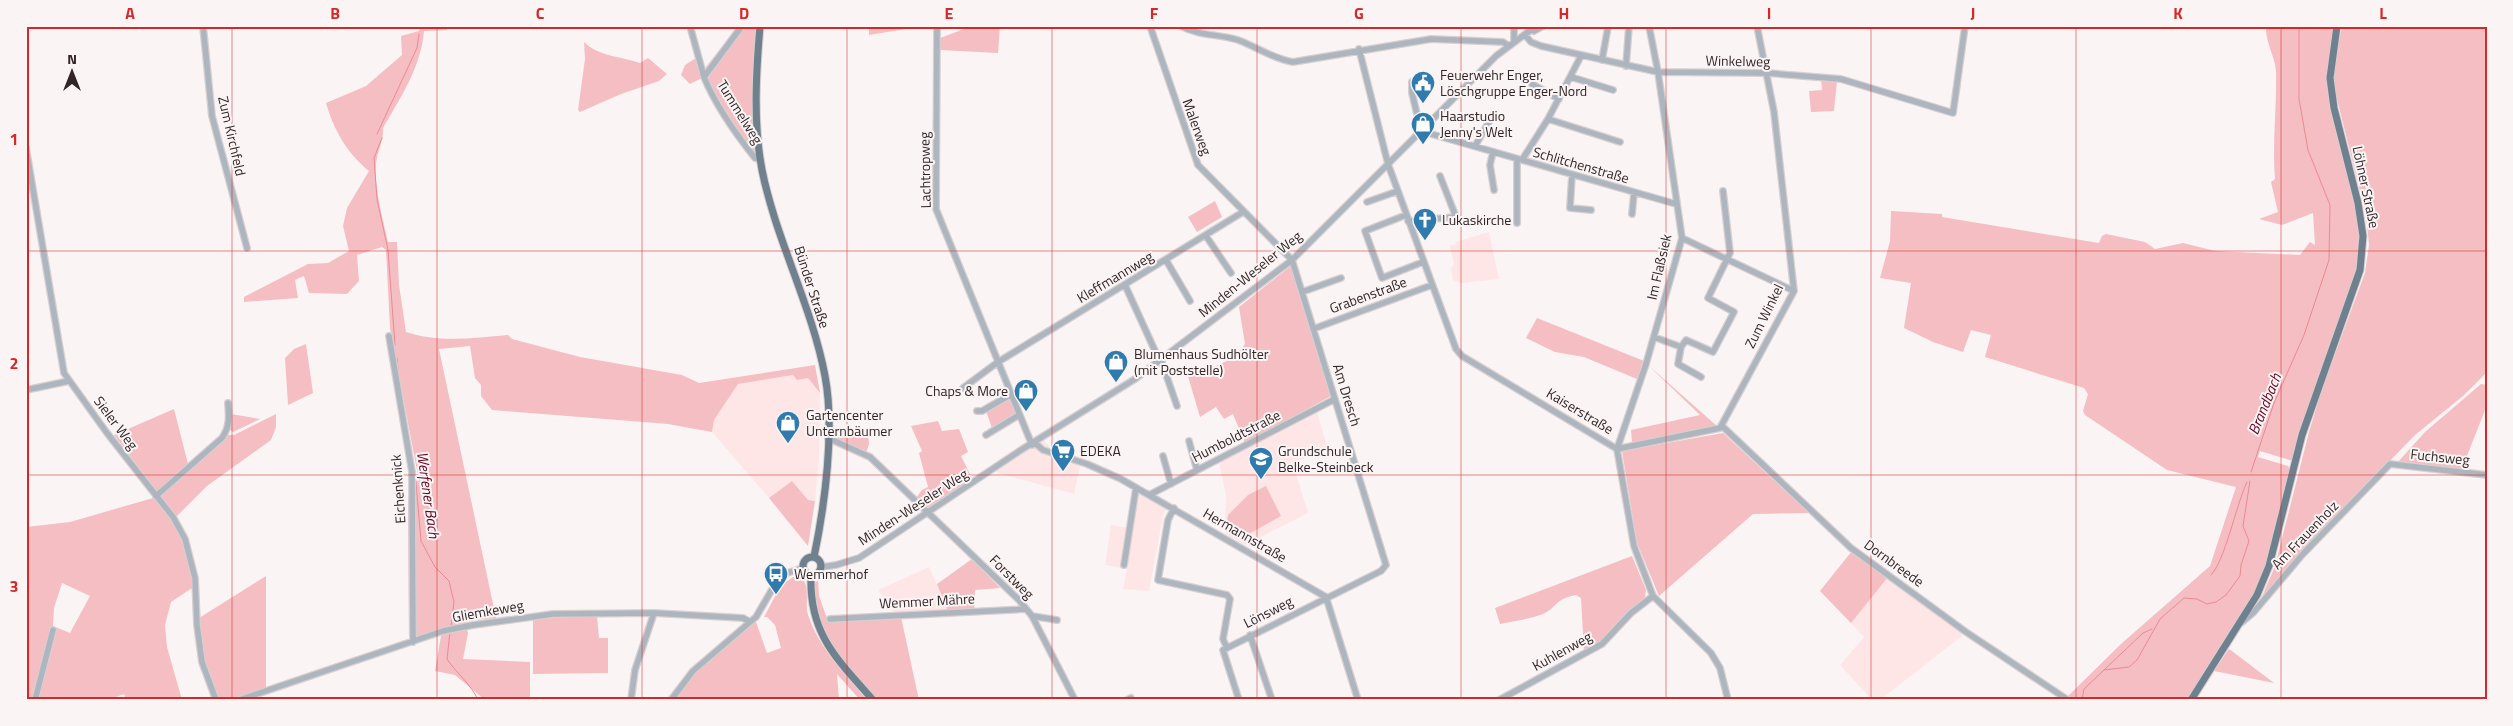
<svg xmlns="http://www.w3.org/2000/svg" width="2513" height="726" font-family="'Titillium Web',sans-serif">
	<style>
		.built { fill: #fee6e7 }
		.green { fill: #f4bec2; fill-rule: evenodd }
		.lines { fill: none; stroke-linecap: round; stroke-linejoin: round }
		.stream { stroke: #ed8994; stroke-width: 1 }
		.minor-casing { stroke: #d7cfd0; stroke-width: 8 }
		.major-casing { stroke: #d7cfd0; stroke-width: 9 }
		.minor { stroke: #adb6be; stroke-width: 5.5 }
		.major { stroke: #6f808e; stroke-width: 7 }
		.grid { fill: none; stroke: #d62828; stroke-width: 1; stroke-opacity: 0.55 }
		.labels { text-anchor: middle; stroke-width: 4; stroke-linejoin: round; paint-order: stroke }
		.street-label { font-size: 14px; fill: #312526; stroke: #fbf4f5 }
		.poi-label { font-size: 14px; fill: #312526; stroke: #fbf4f5; text-anchor: start }
		.water-label { font-size: 15px; font-style: italic; fill: #620520; stroke: #fbf4f5 }
		.neatline { fill: none; stroke: #d62828; stroke-width: 2 }
		.grid-label { font-size: 16px; text-anchor: middle; font-weight: bold; fill: #d62828 }
	</style>
	<rect width="100%" height="100%" fill="#fbf4f5"/>
	<path class="built" d="M 1489,232 L 1499,279 L 1461,283 L 1453,280 L 1451,268 L 1454,264 L 1450,246 L 1456,244 L 1455,242 Z
		M 793,375 L 808,378 L 820,393 L 819,459 L 815,501 L 808,500 L 792,481 L 769,498 L 712,432 L 714,420 L 738,384 Z
		M 1317,412 L 1327,446 L 1293,464 L 1308,513 L 1245,545 L 1225,534 L 1226,496 L 1219,462 Z
		M 1037,436 L 1042,438 L 1054,453 L 1081,463 L 1074,494 L 998,473 L 993,466 Z
		M 1134,489 L 1167,508 L 1163,516 L 1149,591 L 1123,589 L 1127,569 L 1105,565 L 1111,525 L 1128,528 Z
		M 1852,551 L 1960,631 L 1962,636 L 1880,700 L 1872,700 L 1840,665 L 1864,637 L 1820,591 Z
		M 929,567 L 949,611 L 895,614 L 878,590 Z"/>
	<path class="green" d="M 420,26 L 447,26 L 447,30 L 424,31 C 421,67 401,97 383,128 C 384,140 379,147 377,158 C 372,180 383,219 388,242 L 397,242 L 399,285 L 406,332 C 440,343 472,338 508,335 L 512,339 L 580,357 L 682,375 L 699,383 L 815,365 L 820,393 L 808,378 L 797,380 L 793,375 L 738,384 L 714,420 L 712,432 L 668,424 L 492,410 L 481,396 L 481,385 L 475,378 L 470,346 L 439,349 L 496,618 L 465,621 L 468,633 L 463,659 L 530,662 L 530,700 L 485,700 L 455,675 L 435,671 L 442,630 L 409,640 L 408,502 L 411,482 L 419,481 L 390,328 L 386,250 L 382,247 L 357,255 L 359,281 L 347,294 L 309,293 L 304,276 L 295,280 L 298,298 L 244,302 L 244,297 L 308,264 L 328,263 L 349,251 L 343,226 L 347,208 L 369,171 C 346,152 334,130 326,103 L 366,86 L 402,55 L 401,36 L 419,31 Z
		M 739,26 L 757,26 L 755,157 C 733,133 716,109 702,78 L 690,84 L 681,75 L 685,65 L 696,58 L 701,73 Z
		M 837,26 L 924,26 L 869,35 L 869,27 Z
		M 963,26 L 1000,26 L 998,53 L 940,50 L 940,38 L 964,29 Z
		M 2266,26 L 2334,26 L 2328,66 L 2327,86 L 2355,199 L 2360,238 L 2357,272 L 2308,406 L 2293,461 L 2260,451 L 2258,457 L 2288,466 L 2291,472 L 2265,568 L 2253,597 L 2188,700 L 2074,700 L 2068,696 L 2121,644 L 2210,566 L 2236,487 L 2167,470 L 2085,415 L 2083,411 L 2088,394 L 2084,388 L 1985,357 L 1991,335 L 1971,330 L 1963,352 L 1933,342 L 1904,328 L 1911,283 L 1880,278 L 1890,241 L 1891,211 L 1942,214 L 1942,217 L 2099,243 L 2102,236 L 2106,234 L 2145,242 L 2155,249 L 2183,243 L 2215,251 L 2300,255 L 2310,242 L 2315,245 L 2313,213 L 2282,225 L 2259,219 L 2278,212 L 2271,182 L 2275,179 C 2272,143 2277,107 2276,71 C 2275,56 2265,42 2266,26 Z
		M 2342,26 L 2487,26 L 2487,372 L 2463,396 L 2415,435 L 2300,554 L 2261,599 L 2275,566 L 2309,432 L 2322,389 L 2365,273 L 2369,245 L 2366,215 L 2334,87 L 2334,68 Z
		M 584,42 C 600,57 620,56 640,63 L 648,58 L 667,74 L 659,81 L 621,94 L 580,112 L 578,110 L 585,59 Z
		M 1821,79 L 1837,81 L 1834,111 L 1811,112 L 1809,91 L 1822,90 Z
		M 1215,201 L 1222,217 L 1197,232 L 1188,217 Z
		M 1292,265 L 1331,396 L 1245,443 L 1233,414 L 1224,419 L 1216,407 L 1200,417 L 1187,373 C 1209,369 1232,364 1245,344 L 1239,307 Z
		M 1537,318 L 1644,361 L 1637,379 L 1584,357 L 1555,352 L 1526,338 Z
		M 306,344 L 313,393 L 288,405 L 285,358 L 294,349 Z
		M 1648,365 L 1718,427 L 1632,443 L 1631,430 L 1700,415 Z
		M 2481,384 L 2487,385 L 2487,405 L 2461,471 L 2398,462 L 2425,432 Z
		M 1009,399 L 1016,414 L 992,428 L 986,411 Z
		M 174,409 L 188,464 L 157,491 L 114,435 Z
		M 231,414 L 260,419 L 233,432 L 229,429 Z
		M 276,414 L 276,427 L 271,440 L 207,486 L 177,516 L 161,497 L 161,493 L 227,435 L 234,435 Z
		M 938,421 L 942,431 L 959,429 L 968,452 L 961,456 L 973,480 L 927,508 L 916,498 L 922,490 L 928,487 L 919,453 L 922,451 L 911,426 Z
		M 1723,433 L 1809,513 L 1753,514 L 1659,596 L 1637,543 L 1622,451 Z
		M 831,434 L 839,437 L 868,434 L 869,444 L 866,453 L 834,439 Z
		M 792,481 L 808,500 L 815,501 L 808,546 L 769,498 Z
		M 1266,486 L 1281,516 L 1247,535 L 1227,522 L 1228,515 L 1248,495 Z
		M 153,498 C 177,523 193,552 192,588 L 171,602 L 165,625 L 167,647 L 182,700 L 126,700 L 124,694 L 107,700 L 26,700 L 26,527 L 70,522 ZM 62,583 L 90,596 L 70,633 L 53,626 L 54,608 Z
		M 1852,551 L 1888,577 L 1851,623 L 1820,591 Z
		M 1632,556 L 1646,590 L 1645,597 L 1598,644 L 1584,652 L 1581,598 L 1576,595 C 1554,599 1558,607 1543,614 C 1530,619 1514,621 1500,624 L 1495,608 Z
		M 972,559 L 1000,588 L 975,590 L 974,613 L 949,614 L 937,584 Z
		M 266,576 L 266,689 L 234,700 L 219,699 L 206,670 L 199,618 Z
		M 795,576 C 813,578 804,602 808,615 C 819,648 844,673 867,700 L 860,700 L 837,674 L 839,700 L 676,700 C 694,668 728,645 756,622 L 767,653 L 781,648 L 775,625 L 767,617 L 764,617 L 781,585 Z
		M 818,580 L 819,596 L 828,621 L 901,617 L 919,700 L 878,700 C 846,664 813,635 814,584 Z
		M 597,616 L 599,638 L 608,638 L 608,673 L 533,674 L 533,619 Z
		M 2229,649 L 2232,651 L 2274,683 L 2214,671 Z"/>
	<g class="lines">
		<path class="stream" d="M 426,27 L 426,26
			M 377,134 L 417,48 L 419,34
			M 382,138 L 374,158 L 377,199 L 388,250 L 395,345
			M 397,358 L 399,381
			M 403,404 L 414,467
			M 415,471 L 421,541 L 435,567 L 449,581 L 454,602 L 451,627
			M 2251,472 L 2274,403 L 2304,335 L 2329,260 L 2330,205 L 2308,150 L 2299,99 L 2299,26
			M 2211,575 C 2225,561 2236,505 2247,482
			M 450,632 L 447,659 C 456,673 472,685 478,700
			M 2104,670 L 2143,633 L 2152,629
			M 2082,700 L 2084,689 L 2104,670 L 2129,667 L 2137,660 L 2160,619 L 2184,598 L 2197,599 L 2207,604 L 2216,602 L 2226,595 L 2240,576 L 2241,565 L 2249,541 L 2243,526 L 2250,481"/>
		<defs>
			<path id="minor" d="M 203,26 L 212,116 L 247,248
				M 690,26 L 704,77
				M 742,26 L 704,77 C 716,106 735,133 755,158 L 760,159
				M 937,26 L 936,209 L 1032,445
				M 1150,26 L 1198,165 L 1292,260 L 1386,565 L 1381,571 L 1223,650 L 1239,700
				M 1181,26 C 1199,36 1219,34 1238,40 C 1257,47 1273,59 1293,62 L 1431,39 L 1503,42 L 1509,46
				M 1649,26 L 1658,72 L 1682,238 L 1646,364 L 1617,449 L 1720,428 L 1794,291 L 1774,112 L 1757,26
				M 1534,31 L 1543,26
				M 1525,35 L 1531,42 L 1541,46 L 1658,72 L 1767,73 L 1841,79 L 1953,113 L 1965,26
				M 1514,42 L 1514,26
				M 1359,49 L 1388,164 L 1456,349 L 1462,356 L 1617,449 L 1634,546 L 1653,596 L 1711,653 L 1720,668 L 1728,700
				M 1602,60 L 1608,27
				M 1626,66 L 1629,26
				M 1571,77 L 1613,90
				M 1412,82 L 1412,93 L 1421,131 L 1676,204
				M 1532,84 L 1559,99
				M 1548,119 L 1620,142
				M 1475,146 L 1493,115
				M 26,148 L 64,373 L 107,433 L 173,517 L 185,539 L 195,578 L 197,625 L 202,662 L 216,700
				M 1493,152 L 1490,165 L 1494,190
				M 1522,160 L 1548,119 L 1581,56
				M 1572,175 L 1570,208 L 1591,210
				M 1367,202 L 1398,191
				M 1632,214 L 1634,193
				M 1406,215 L 1365,231 L 1382,278 L 1423,262
				M 1408,221 L 1456,217 L 1440,176
				M 1517,223 L 1517,159
				M 1206,236 L 1231,273
				M 1682,238 L 1794,291
				M 1166,260 L 1190,301
				M 1125,285 L 1156,353
				M 1302,292 L 1341,278
				M 1313,329 L 1432,285
				M 389,336 L 412,472 L 413,642
				M 1654,337 L 1681,347 L 1686,340 L 1713,352 L 1734,312 L 1708,298 L 1730,253 L 1723,191
				M 1681,347 L 1678,364 L 1701,377
				M 1161,360 L 1177,406
				M 963,388 L 998,362 L 1243,212
				M 26,390 L 69,381
				M 977,411 L 982,411 L 1010,395
				M 1722,426 L 1851,548 L 1966,632 L 2068,700
				M 986,435 L 1019,415
				M 828,438 L 870,457 L 1019,600 L 1032,616 L 1075,700
				M 1189,441 L 1197,470
				M 1035,443 L 1043,450 L 1087,464 L 1121,479 L 1326,597 L 1358,700
				M 1163,456 L 1171,484
				M 1149,495 L 1335,399
				M 156,496 L 222,438 C 230,427 229,416 228,403
				M 1174,508 L 1168,520 L 1158,580 L 1227,595 L 1230,599 L 1223,639 L 1227,648
				M 1124,565 L 1136,488
				M 822,567 L 836,565 L 859,558 L 1021,450 L 1135,379 L 1292,260 L 1496,56 L 1536,26
				M 1032,616 L 1057,620
				M 830,619 L 1026,609
				M 2241,623 L 2253,613 L 2302,555 L 2390,464 L 2487,475
				M 1250,635 L 1272,700
				M 35,700 L 53,630
				M 239,700 L 443,631 L 473,625 L 553,614 L 654,613 L 743,618 L 750,622
				M 631,700 L 635,670 L 654,613
				M 671,700 L 693,671 L 756,617 L 777,581 L 787,573 L 803,568
				M 1127,700 L 1131,698
				M 1499,700 L 1602,644 L 1631,613 L 1653,596"/>
			<path id="major" d="M 760,26 C 756,73 753,124 762,170 C 776,240 812,306 825,376 C 835,429 825,504 814,557
				M803 566a9 9 0 1 1 18 0a9 9 0 1 1-18 0Z
				M 811,576 C 809,634 837,659 873,700
				M 2191,700 L 2257,595 L 2269,566 L 2302,435 L 2360,270 L 2363,236 L 2358,203 L 2334,108 L 2330,78 L 2337,26"/>
		</defs>
		<use href="#minor" class="minor-casing"/>
		<use href="#major" class="major-casing"/>
		<use href="#minor" class="minor"/>
		<use href="#major" class="major"/>
	</g>
	<path class="grid" d="M 232,26 L 232,700M 437,26 L 437,700M 642,26 L 642,700M 847,26 L 847,700M 1052,26 L 1052,700M 1257,26 L 1257,700M 1461,26 L 1461,700M 1666,26 L 1666,700M 1871,26 L 1871,700M 2076,26 L 2076,700M 2281,26 L 2281,700M 26,251 L 2487,251M 26,475 L 2487,475"/>
	<defs>
		<symbol id="civic-pin" viewBox="-11 -11 22 30"><path d="M0 17L-7.5 6A9.5 9.5 0 1 1 7.5 6Z" fill="#307bae" stroke="#fbf4f5"/><path d="M-.6-6.5H3V-4.5H.6V-3L4-1V1h2V6H-6V1h2V-1L-.6-3ZM-1.2 2.5V6h2.4V2.5Z" fill="#fff"/></symbol>
		<symbol id="shop-pin" viewBox="-11 -11 22 30"><path d="M0 17L-7.5 6A9.5 9.5 0 1 1 7.5 6Z" fill="#307bae" stroke="#fbf4f5"/><path d="M-5-2.5h2.3a2.7 3.5 0 0 1 5.4 0H5L5.5 6h-11ZM-1.5-2.5h3a1.5 2.3 0 0 0-3 0Z" fill="#fff"/></symbol>
		<symbol id="church-pin" viewBox="-11 -11 22 30"><path d="M0 17L-7.5 6A9.5 9.5 0 1 1 7.5 6Z" fill="#307bae" stroke="#fbf4f5"/><path d="M-1.2-6h2.4v3.5h3.3v2.4h-3.3V6h-2.4V-.1h-3.3v-2.4h3.3Z" fill="#fff"/></symbol>
		<symbol id="supermarket-pin" viewBox="-11 -11 22 30"><path d="M0 17L-7.5 6A9.5 9.5 0 1 1 7.5 6Z" fill="#307bae" stroke="#fbf4f5"/><path d="M-6-5.5h2.5l.6 2H6L4.5 2H-2.5L-4.4-4H-6ZM-1.5 3.2a1.3 1.3 0 1 0 .1 0ZM3 3.2a1.3 1.3 0 1 0 .1 0Z" fill="#fff"/></symbol>
		<symbol id="school-pin" viewBox="-11 -11 22 30"><path d="M0 17L-7.5 6A9.5 9.5 0 1 1 7.5 6Z" fill="#307bae" stroke="#fbf4f5"/><path d="M0-5L7-2L0 1L-7-2ZM-4 1L0 2.5L4 1V4Q0 6-4 4Z" fill="#fff"/></symbol>
		<symbol id="bus-pin" viewBox="-11 -11 22 30"><path d="M0 17L-7.5 6A9.5 9.5 0 1 1 7.5 6Z" fill="#307bae" stroke="#fbf4f5"/><path d="M-5-6H5V4H4V6H2V4H-2V6H-4V4H-5ZM-3.5-4V0h7V-4ZM-3.5 1.2v1.5H-2V1.2ZM2 1.2v1.5H3.5V1.2Z" fill="#fff"/></symbol>
	</defs>
	<g fill-rule="evenodd">
		<use href="#civic-pin" x="1409" y="69" width="28" height="38"/>
		<use href="#shop-pin" x="1409" y="110" width="28" height="38"/>
		<use href="#church-pin" x="1411" y="206" width="28" height="38"/>
		<use href="#shop-pin" x="1102" y="348" width="28" height="38"/>
		<use href="#shop-pin" x="1012" y="377" width="28" height="38"/>
		<use href="#shop-pin" x="774" y="409" width="28" height="38"/>
		<use href="#supermarket-pin" x="1049" y="437" width="28" height="38"/>
		<use href="#school-pin" x="1247" y="445" width="28" height="38"/>
		<use href="#bus-pin" x="762" y="560" width="28" height="38"/>
	</g>
	<g class="labels">
		<g class="street-label">
			<text transform="translate(1738 61) rotate(1)" y="5">Winkelweg</text>
			<text transform="translate(740 112) rotate(58)" y="5">Tummelweg</text>
			<text transform="translate(1197 127) rotate(70)" y="5">Malerweg</text>
			<text transform="translate(232 136) rotate(77)" y="5">Zum Kirchfeld</text>
			<text transform="translate(1581 165) rotate(16)" y="5">Schlitchenstraße</text>
			<text transform="translate(925 170) rotate(-91)" y="5">Lachtropweg</text>
			<text transform="translate(2366 187) rotate(78)" y="5">Löhner Straße</text>
			<text transform="translate(1659 267) rotate(-77)" y="5">Im Flaßsiek</text>
			<text transform="translate(1250 274) rotate(-39)" y="5">Minden-Weseler Weg</text>
			<text transform="translate(1115 277) rotate(-31)" y="5">Kleffmannweg</text>
			<text transform="translate(812 287) rotate(72)" y="5">Bünder Straße</text>
			<text transform="translate(1368 295) rotate(-20)" y="5">Grabenstraße</text>
			<text transform="translate(1764 316) rotate(-64)" y="5">Zum Winkel</text>
			<text transform="translate(1347 395) rotate(73)" y="5">Am Dresch</text>
			<text transform="translate(1580 411) rotate(31)" y="5">Kaiserstraße</text>
			<text transform="translate(116 423) rotate(53)" y="5">Sieler Weg</text>
			<text transform="translate(1236 436) rotate(-27)" y="5">Humboldtstraße</text>
			<text transform="translate(2440 457) rotate(6)" y="5">Fuchsweg</text>
			<text transform="translate(398 489) rotate(-94)" y="5">Eichenknick</text>
			<text transform="translate(913 507) rotate(-33)" y="5">Minden-Weseler Weg</text>
			<text transform="translate(1245 535) rotate(30)" y="5">Hermannstraße</text>
			<text transform="translate(2305 535) rotate(-46)" y="5">Am Frauenholz</text>
			<text transform="translate(1894 563) rotate(36)" y="5">Dornbreede</text>
			<text transform="translate(1012 577) rotate(45)" y="5">Forstweg</text>
			<text transform="translate(927 601) rotate(-3)" y="5">Wemmer Mähre</text>
			<text transform="translate(488 611) rotate(-10)" y="5">Gliemkeweg</text>
			<text transform="translate(1268 612) rotate(-27)" y="5">Lönsweg</text>
			<text transform="translate(1562 651) rotate(-29)" y="5">Kuhlenweg</text>
		</g>
		<g class="poi-label">
			<text x="1440" y="80">Feuerwehr Enger,<tspan x="1440" dy="16">Löschgruppe Enger-Nord</tspan></text>
			<text x="1440" y="121">Haarstudio<tspan x="1440" dy="16">Jenny's Welt</tspan></text>
			<text x="1442" y="225">Lukaskirche</text>
			<text x="1134" y="359">Blumenhaus Sudhölter<tspan x="1134" dy="16">(mit Poststelle)</tspan></text>
			<text x="1008" y="396" text-anchor="end">Chaps &amp; More</text>
			<text x="806" y="420">Gartencenter<tspan x="806" dy="16">Unternbäumer</tspan></text>
			<text x="1080" y="456">EDEKA</text>
			<text x="1278" y="456">Grundschule<tspan x="1278" dy="16">Belke-Steinbeck</tspan></text>
			<text x="794" y="579">Wemmerhof</text>
		</g>
		<g class="water-label">
			<text transform="translate(2265 404) rotate(-68)" y="5">Brandbach</text>
			<text transform="translate(428 495) rotate(82)" y="5">Werfener Bach</text>
		</g>
	</g>
	<rect width="2513" height="726" fill="none" stroke="#fbf4f5" stroke-width="55"/>
	<g transform="translate(72 72)" stroke="#fbf4f5" stroke-width="4" paint-order="stroke">
	<path d="M0-4L9 19L0 12L-9 19Z" fill="#312526"/>
	<text y="-8" font-size="14" font-weight="bold" text-anchor="middle" fill="#312526">N</text>
	</g>
	<rect x="28" y="28" width="2458" height="670" class="neatline"/>
	<g class="grid-label">
		<text x="130" y="19">A</text>
		<text x="335" y="19">B</text>
		<text x="540" y="19">C</text>
		<text x="744" y="19">D</text>
		<text x="949" y="19">E</text>
		<text x="1154" y="19">F</text>
		<text x="1359" y="19">G</text>
		<text x="1564" y="19">H</text>
		<text x="1769" y="19">I</text>
		<text x="1973" y="19">J</text>
		<text x="2178" y="19">K</text>
		<text x="2383" y="19">L</text>
		<text x="14" y="145">1</text>
		<text x="14" y="369">2</text>
		<text x="14" y="592">3</text>
	</g>
</svg>
